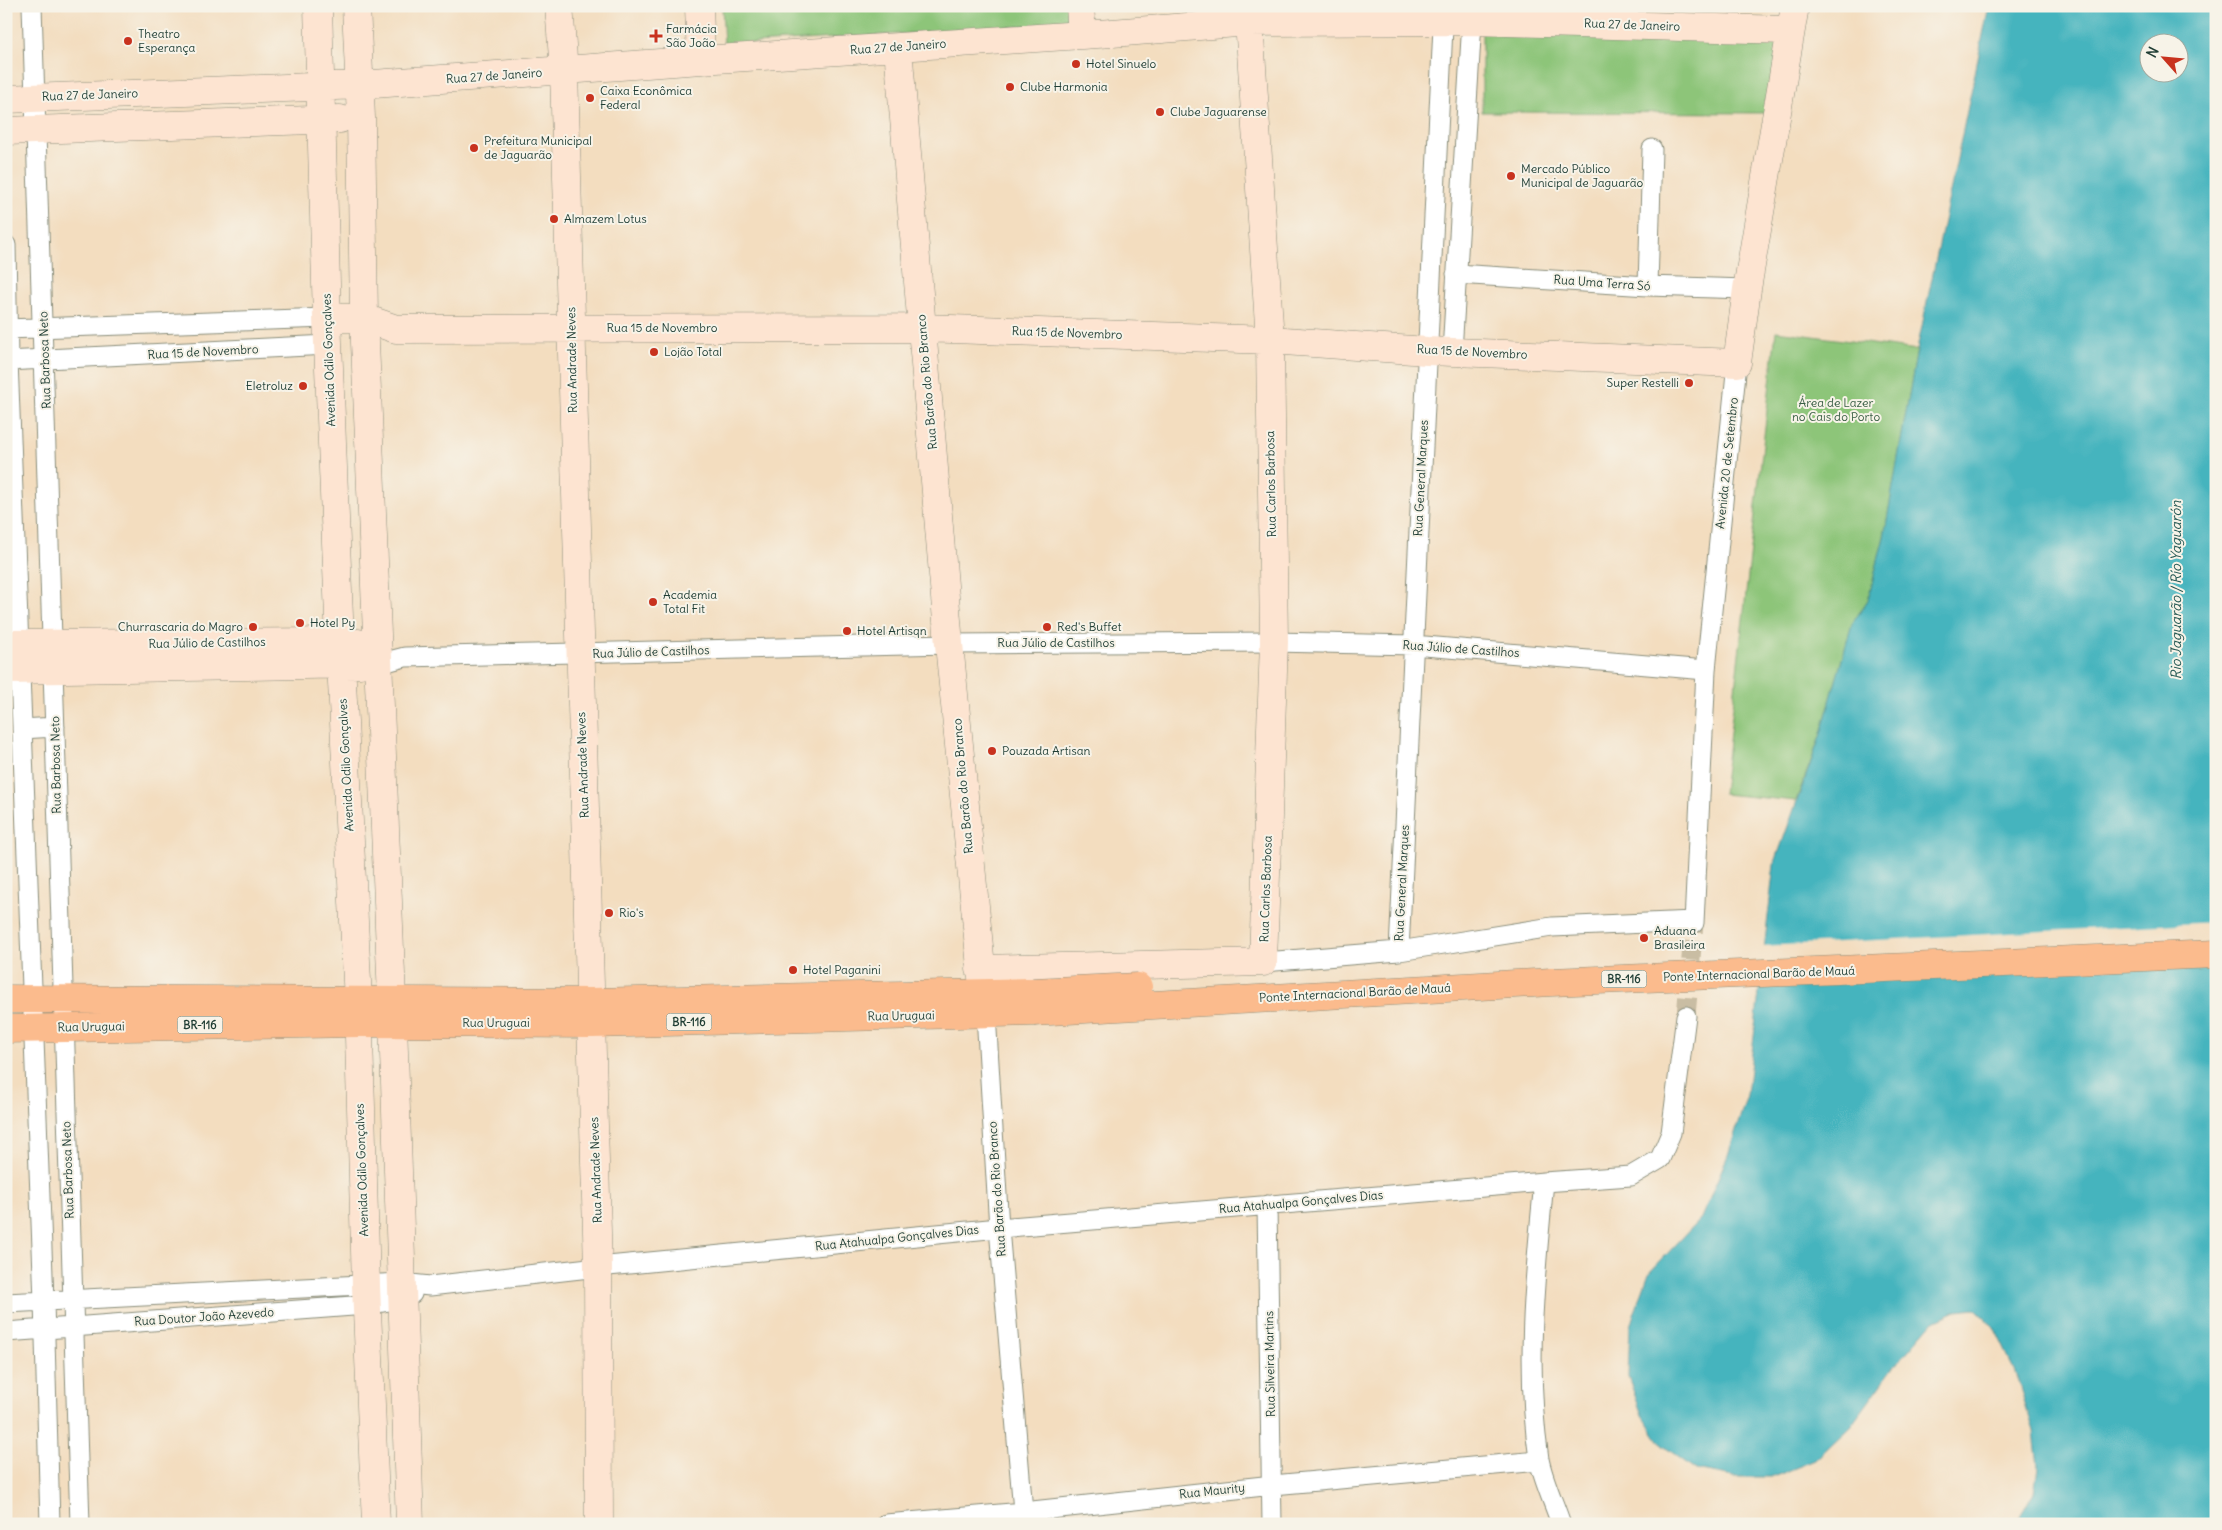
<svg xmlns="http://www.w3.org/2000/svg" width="2222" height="1530" font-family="Delius,sans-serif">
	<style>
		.green { fill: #8dc579; stroke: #568156 }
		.water { fill: #45b4be; stroke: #327879; fill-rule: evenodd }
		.pier { fill: #f3ddbf }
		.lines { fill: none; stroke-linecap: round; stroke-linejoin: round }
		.street-tunnel { stroke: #c9bda3; stroke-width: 19; stroke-dasharray: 19 9; stroke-linecap: butt }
		.street-casing { stroke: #898d7a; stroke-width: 21 }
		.secondary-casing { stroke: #898d7a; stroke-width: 29 }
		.highway-casing { stroke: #898d7a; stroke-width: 29 }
		.street { stroke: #fff; stroke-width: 19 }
		.secondary { stroke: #fde4d1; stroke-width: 28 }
		.highway { stroke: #fbbb8d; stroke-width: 28 }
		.highway-bridge-casing { stroke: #898d7a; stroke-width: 29; stroke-linecap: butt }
		.highway-bridge { stroke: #fbbb8d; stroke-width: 28 }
		.poi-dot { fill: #c8321e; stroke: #f7f3e8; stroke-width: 2 }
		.labels { text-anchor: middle; stroke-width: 4; stroke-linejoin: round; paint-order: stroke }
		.shield { fill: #f7f3e8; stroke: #60746a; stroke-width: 1 }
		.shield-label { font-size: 11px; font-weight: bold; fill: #1f3d34 }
		.street-label { font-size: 12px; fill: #1f3d34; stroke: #f7f3e8 }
		.poi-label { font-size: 12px; fill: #1f3d34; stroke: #f7f3e8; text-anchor: start }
		.park-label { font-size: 12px; fill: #3a5f45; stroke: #f7f3e8 }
		.water-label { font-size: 14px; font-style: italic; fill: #285b56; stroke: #f7f3e8 }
	</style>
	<rect width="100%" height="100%" fill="#f7f3e8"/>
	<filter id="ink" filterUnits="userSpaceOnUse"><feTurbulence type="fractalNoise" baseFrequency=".02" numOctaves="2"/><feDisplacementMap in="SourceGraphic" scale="10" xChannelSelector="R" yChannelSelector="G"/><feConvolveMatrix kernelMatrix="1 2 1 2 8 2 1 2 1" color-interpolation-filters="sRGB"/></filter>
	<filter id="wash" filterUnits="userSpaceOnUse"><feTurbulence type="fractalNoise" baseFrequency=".0096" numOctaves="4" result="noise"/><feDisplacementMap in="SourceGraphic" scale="20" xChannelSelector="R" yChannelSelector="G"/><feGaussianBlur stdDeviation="1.12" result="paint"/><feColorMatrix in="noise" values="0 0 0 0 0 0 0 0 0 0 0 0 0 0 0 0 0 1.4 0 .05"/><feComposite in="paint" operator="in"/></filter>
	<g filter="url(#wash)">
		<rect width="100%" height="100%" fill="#f3ddbf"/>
		<path class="green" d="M 722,6 L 1071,6 L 1072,23 L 724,45 Z
			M 1482,27 L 1783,33 L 1768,113 L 1482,112 Z
			M 1776,331 L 1917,350 L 1884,537 L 1868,600 L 1852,624 L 1820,737 L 1796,801 L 1723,794 Z"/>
		<path class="water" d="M 1989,6 L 2216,6 L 2216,1524 L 2015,1524 L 2034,1493 L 2038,1467 L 2034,1431 L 2014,1369 L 1994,1327 L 1975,1309 L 1956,1311 L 1934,1321 L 1894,1367 L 1851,1426 L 1815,1460 L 1773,1477 L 1733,1477 L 1696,1470 L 1662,1445 L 1642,1415 L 1628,1376 L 1630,1326 L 1649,1273 L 1701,1218 L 1728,1155 L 1747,1095 L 1774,865 L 1820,737 L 1852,624 L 1868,600 L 1884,537 L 1917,350 ZM 2150,42 L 2180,42 L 2180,72 L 2150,72 Z"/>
		<path class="pier" d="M 2216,922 L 2216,962 L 1758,986 L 1762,946 Z"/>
	</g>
	<g filter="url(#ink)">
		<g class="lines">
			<path class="street-tunnel" d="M 1686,1016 L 1694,923"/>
			<defs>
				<path id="street" d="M 32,6 C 51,512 61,1018 80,1524
					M 6,245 L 8,360 L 44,1301 L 50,1524
					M 1456,274 L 1648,286 L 1747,289
					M 1648,286 L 1652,149
					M 6,329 L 327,318
					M 1452,352 L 1472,21
					M 6,361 L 328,345
					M 378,664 L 405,657 L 949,644 L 1274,642 L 1413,645 L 1706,670
					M 22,729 L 55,727
					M 1694,923 L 1706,670 L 1737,363
					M 1399,951 L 1444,6
					M 1263,962 L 1399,951 L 1552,927 L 1694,921
					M 986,1014 L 999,1228 L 1024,1523
					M 1267,1205 L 1272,1524
					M 6,1303 L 401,1283 L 430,1286 L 598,1267 L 999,1228 L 1544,1182
					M 6,1332 L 366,1305 L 401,1299 L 412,1294
					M 886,1524 L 1023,1512 L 1273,1485 L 1539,1461
					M 1561,1524 C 1554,1503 1543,1480 1539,1459 C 1525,1366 1535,1275 1544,1182 L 1631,1176 L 1660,1159 L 1671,1133 L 1686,1016"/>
				<path id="secondary" d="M 318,6 L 327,318 L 340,642 L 358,1001 L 366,1286 L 376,1524
					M 356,6 L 361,118 L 364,318 L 393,1023 L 410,1524
					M 559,6 L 564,71 L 598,1267 L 599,1524
					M 699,6 L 701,60
					M 1080,6 L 1082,35
					M 898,48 L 949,644 L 983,987
					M 6,99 L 360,85 L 701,60 L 1112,33 L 1249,22 L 1472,21 L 1790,30
					M 6,131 L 340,119
					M 327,318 L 364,318 L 396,329 L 922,328 L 1270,340 L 1427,351 L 1737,363 L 1747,289 L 1795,6
					M 6,644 L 340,642 L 358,643
					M 6,670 L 360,664
					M 980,969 L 1263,962 L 1274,642 L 1270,340 L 1248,6"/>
				<path id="highway" d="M 6,999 L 591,1002 L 1033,992
					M 6,1029 L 358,1023 L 592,1024 L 1033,1012"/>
			</defs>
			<use href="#street" class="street-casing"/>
			<use href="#secondary" class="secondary-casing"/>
			<use href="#highway" class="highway-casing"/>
			<use href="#street" class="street"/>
			<use href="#secondary" class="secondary"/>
			<use href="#highway" class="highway"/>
			<defs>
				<path id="highway-bridge" d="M 1033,992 L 1138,987
					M 1033,1012 L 1551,982 L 2216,954"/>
			</defs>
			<use href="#highway-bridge" class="highway-bridge-casing"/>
			<use href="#highway-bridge" class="highway-bridge"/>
		</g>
	</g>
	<g class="poi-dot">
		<path d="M653.5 28.5h5v5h5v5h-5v5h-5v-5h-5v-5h5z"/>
		<circle cx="128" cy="41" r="5"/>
		<circle cx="1076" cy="64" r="5"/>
		<circle cx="1010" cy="87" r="5"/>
		<circle cx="590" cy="98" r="5"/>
		<circle cx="1160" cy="112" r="5"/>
		<circle cx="474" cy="148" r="5"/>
		<circle cx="1511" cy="176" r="5"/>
		<circle cx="554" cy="219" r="5"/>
		<circle cx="654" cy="352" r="5"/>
		<circle cx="1689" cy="383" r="5"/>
		<circle cx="303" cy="386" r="5"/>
		<circle cx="653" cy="602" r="5"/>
		<circle cx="300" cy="623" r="5"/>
		<circle cx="253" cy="627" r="5"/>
		<circle cx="1047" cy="627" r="5"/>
		<circle cx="847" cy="631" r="5"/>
		<circle cx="992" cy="751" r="5"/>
		<circle cx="609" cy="913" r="5"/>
		<circle cx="1644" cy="938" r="5"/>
		<circle cx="793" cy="970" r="5"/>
	</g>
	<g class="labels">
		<g class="shield">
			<rect x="1601.5" y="970.5" width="45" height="17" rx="4"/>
			<rect x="666.5" y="1013.5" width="45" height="17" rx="4"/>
			<rect x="177.5" y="1016.5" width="45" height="17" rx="4"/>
		</g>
		<g class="shield-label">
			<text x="1624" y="983">BR-116</text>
			<text x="689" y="1026">BR-116</text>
			<text x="200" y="1029">BR-116</text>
		</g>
		<g class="street-label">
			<text transform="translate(1632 25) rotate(2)" y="4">Rua 27 de Janeiro</text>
			<text transform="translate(898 47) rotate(-4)" y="4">Rua 27 de Janeiro</text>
			<text transform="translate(494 76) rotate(-4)" y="4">Rua 27 de Janeiro</text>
			<text transform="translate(90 95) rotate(-2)" y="4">Rua 27 de Janeiro</text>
			<text transform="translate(1602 283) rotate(4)" y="4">Rua Uma Terra Só</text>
			<text x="662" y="332">Rua 15 de Novembro</text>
			<text transform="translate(1067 333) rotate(2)" y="4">Rua 15 de Novembro</text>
			<text transform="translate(203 352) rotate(-3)" y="4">Rua 15 de Novembro</text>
			<text transform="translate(1472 352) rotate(3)" y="4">Rua 15 de Novembro</text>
			<text transform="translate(45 360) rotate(-92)" y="4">Rua Barbosa Neto</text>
			<text transform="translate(329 360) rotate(-92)" y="4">Avenida Odilo Gonçalves</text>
			<text transform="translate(572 360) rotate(-91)" y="4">Rua Andrade Neves</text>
			<text transform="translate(927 382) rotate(-95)" y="4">Rua Barão do Rio Branco</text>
			<text transform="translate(1727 463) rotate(-84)" y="4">Avenida 20 de Setembro</text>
			<text transform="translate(1421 478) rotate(-87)" y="4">Rua General Marques</text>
			<text transform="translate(1271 484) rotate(-91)" y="4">Rua Carlos Barbosa</text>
			<text transform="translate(207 643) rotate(-1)" y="4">Rua Júlio de Castilhos</text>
			<text x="1056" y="647">Rua Júlio de Castilhos</text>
			<text transform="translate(1461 649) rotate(4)" y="4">Rua Júlio de Castilhos</text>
			<text transform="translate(651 652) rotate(-2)" y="4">Rua Júlio de Castilhos</text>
			<text transform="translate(56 765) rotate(-91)" y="4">Rua Barbosa Neto</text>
			<text transform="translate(346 765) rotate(-93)" y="4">Avenida Odilo Gonçalves</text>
			<text transform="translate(583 765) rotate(-92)" y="4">Rua Andrade Neves</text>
			<text transform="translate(963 786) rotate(-95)" y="4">Rua Barão do Rio Branco</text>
			<text transform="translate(1402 883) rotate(-87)" y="4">Rua General Marques</text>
			<text transform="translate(1266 889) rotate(-88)" y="4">Rua Carlos Barbosa</text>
			<text transform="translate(1759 974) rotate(-2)" y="4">Ponte Internacional Barão de Mauá</text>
			<text transform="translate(1355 993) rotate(-3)" y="4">Ponte Internacional Barão de Mauá</text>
			<text transform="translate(901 1016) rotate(-1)" y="4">Rua Uruguai</text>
			<text x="496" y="1027">Rua Uruguai</text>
			<text transform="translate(91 1027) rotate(-1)" y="4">Rua Uruguai</text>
			<text transform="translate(68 1170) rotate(-92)" y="4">Rua Barbosa Neto</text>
			<text transform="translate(362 1170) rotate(-92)" y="4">Avenida Odilo Gonçalves</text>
			<text transform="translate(596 1170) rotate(-92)" y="4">Rua Andrade Neves</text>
			<text transform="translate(997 1189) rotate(-94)" y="4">Rua Barão do Rio Branco</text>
			<text transform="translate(1301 1202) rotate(-5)" y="4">Rua Atahualpa Gonçalves Dias</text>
			<text transform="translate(897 1238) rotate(-6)" y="4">Rua Atahualpa Gonçalves Dias</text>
			<text transform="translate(204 1317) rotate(-4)" y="4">Rua Doutor João Azevedo</text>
			<text transform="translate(1270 1364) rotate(-91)" y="4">Rua Silveira Martins</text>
			<text transform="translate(1212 1491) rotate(-6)" y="4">Rua Maurity</text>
		</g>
		<g class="poi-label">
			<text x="666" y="33">Farmácia<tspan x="666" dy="14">São João</tspan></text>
			<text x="138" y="38">Theatro<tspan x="138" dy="14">Esperança</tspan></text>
			<text x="1086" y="68">Hotel Sinuelo</text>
			<text x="1020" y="91">Clube Harmonia</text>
			<text x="600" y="95">Caixa Econômica<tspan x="600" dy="14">Federal</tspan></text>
			<text x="1170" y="116">Clube Jaguarense</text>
			<text x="484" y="145">Prefeitura Municipal<tspan x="484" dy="14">de Jaguarão</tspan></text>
			<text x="1521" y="173">Mercado Público<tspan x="1521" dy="14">Municipal de Jaguarão</tspan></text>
			<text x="564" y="223">Almazem Lotus</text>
			<text x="664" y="356">Lojão Total</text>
			<text x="1679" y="387" text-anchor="end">Super Restelli</text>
			<text x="293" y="390" text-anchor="end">Eletroluz</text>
			<text x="663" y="599">Academia<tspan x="663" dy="14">Total Fit</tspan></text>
			<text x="310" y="627">Hotel Py</text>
			<text x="243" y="631" text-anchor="end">Churrascaria do Magro</text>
			<text x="1057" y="631">Red's Buffet</text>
			<text x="857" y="635">Hotel Artisqn</text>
			<text x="1002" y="755">Pouzada Artisan</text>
			<text x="619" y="917">Rio's</text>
			<text x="1654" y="935">Aduana<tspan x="1654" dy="14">Brasileira</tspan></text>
			<text x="803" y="974">Hotel Paganini</text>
		</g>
		<g class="park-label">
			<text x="1836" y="407">Área de Lazer<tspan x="1836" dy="14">no Cais do Porto</tspan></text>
		</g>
		<g class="water-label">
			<text transform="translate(2176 590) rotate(-90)" y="5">Rio Jaguarão / Río Yaguarón</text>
		</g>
	</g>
	<rect width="2222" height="1530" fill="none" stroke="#f7f3e8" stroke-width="25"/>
	<g transform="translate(2164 58) rotate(297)"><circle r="24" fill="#f7f3e8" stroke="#a1aaa0"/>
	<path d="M0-4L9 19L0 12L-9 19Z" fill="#c8321e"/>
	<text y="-8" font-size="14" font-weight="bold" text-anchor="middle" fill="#1f3d34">N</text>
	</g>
</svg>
